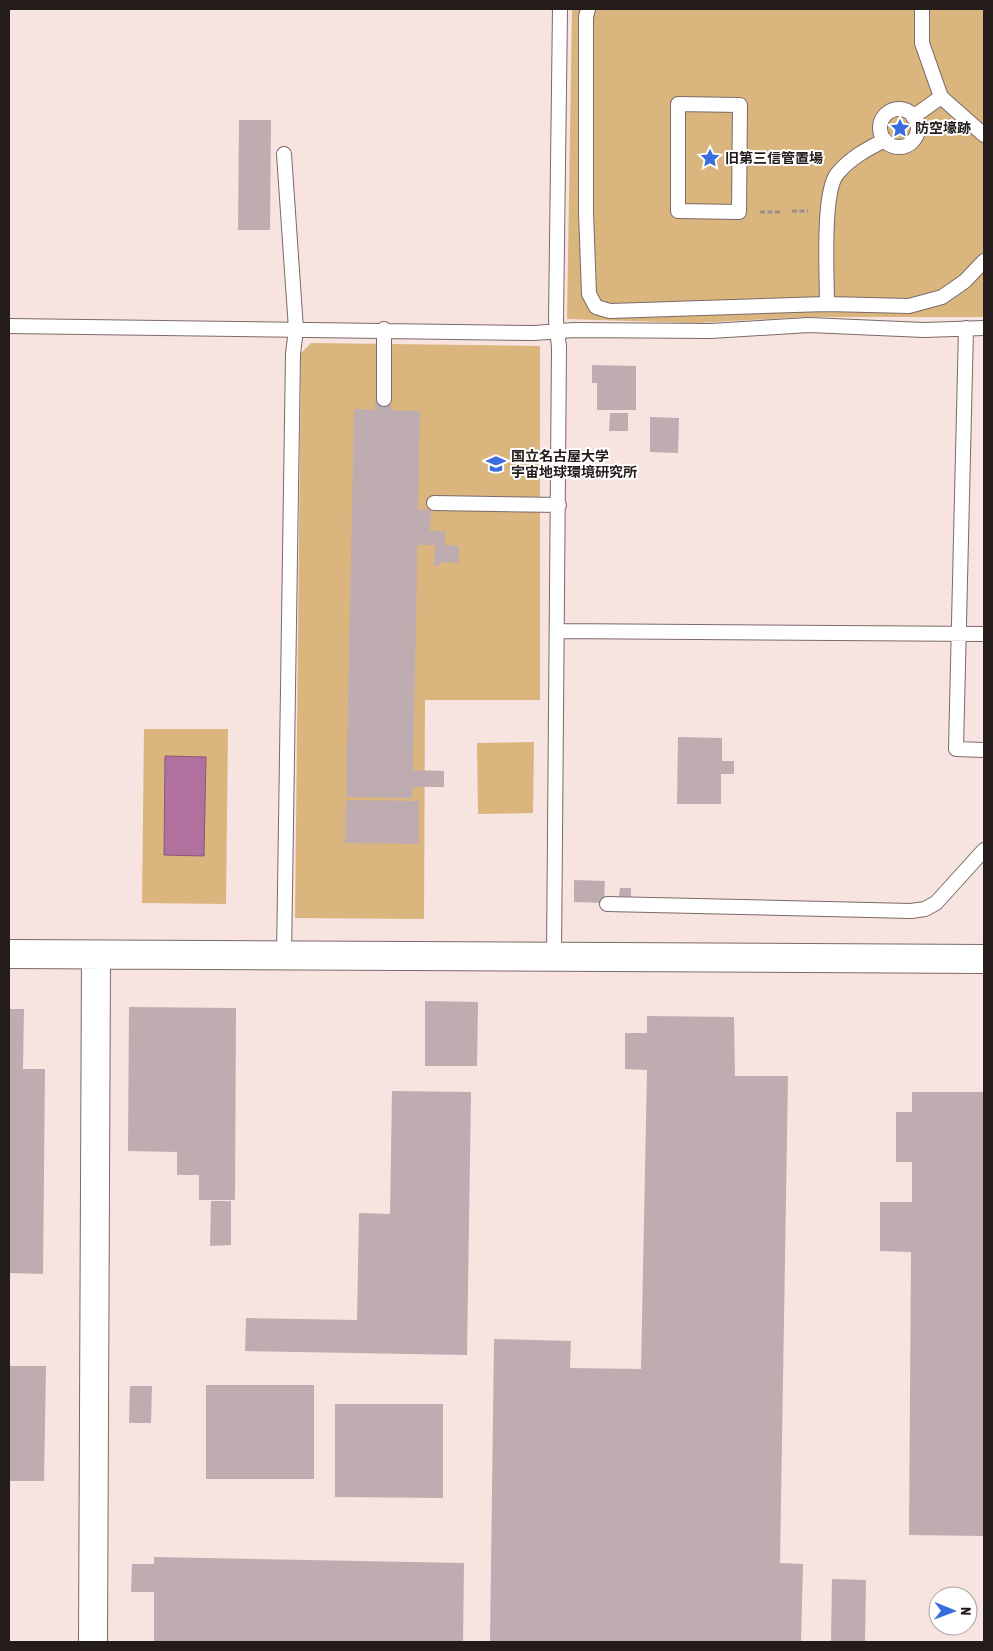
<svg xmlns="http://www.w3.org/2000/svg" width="993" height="1651" font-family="'Asap Condensed','Noto Sans JP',sans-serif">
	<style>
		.green { fill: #dab67e }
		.water { fill: #b1719f; stroke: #865877 }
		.building { fill: #bfacb0 }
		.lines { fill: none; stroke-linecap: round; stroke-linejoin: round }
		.service-casing { stroke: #7b6a67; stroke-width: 16 }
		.tertiary-casing { stroke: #7b6a67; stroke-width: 30 }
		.path { stroke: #9c8e8c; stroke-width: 3; stroke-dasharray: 5 2.5; stroke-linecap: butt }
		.service { stroke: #fff; stroke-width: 14 }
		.tertiary { stroke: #fff; stroke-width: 28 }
		.labels { text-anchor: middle; stroke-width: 4; stroke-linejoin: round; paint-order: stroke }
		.poi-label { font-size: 14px; font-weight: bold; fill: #231c1b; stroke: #fff; text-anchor: start }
	</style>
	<rect width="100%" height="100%" fill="#f7e3e0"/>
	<path class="green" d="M 572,9 L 984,9 L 984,317 L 806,317 L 695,323 L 567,319 Z
		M 311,343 L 540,346 L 540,700 L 425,700 L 424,919 L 295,918 L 301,353 Z
		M 144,729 L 228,729 L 226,904 L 142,903 Z
		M 534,742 L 533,813 L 478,814 L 477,743 Z"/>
	<path class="water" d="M 165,756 L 206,757 L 204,856 L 164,855 Z"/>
	<path class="building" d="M 239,120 L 271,120 L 270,230 L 238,230 Z
		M 592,365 L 636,366 L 636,410 L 597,410 L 597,383 L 592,383 Z
		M 375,402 L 391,403 L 391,410 L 420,411 L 418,510 L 431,510 L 430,531 L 445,531 L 445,545 L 459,546 L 459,563 L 440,562 L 439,566 L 434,566 L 435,545 L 418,545 L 418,523 L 413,770 L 444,771 L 444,787 L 413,787 L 412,798 L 346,797 L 354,409 L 375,410 Z
		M 610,413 L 628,413 L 628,431 L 609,431 Z
		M 650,417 L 679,418 L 678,453 L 650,452 Z
		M 678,737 L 722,738 L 722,761 L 734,761 L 734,774 L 721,774 L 721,804 L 677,804 Z
		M 346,800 L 419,801 L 419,844 L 345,843 Z
		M 574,880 L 605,881 L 604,903 L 574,902 Z
		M 620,888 L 631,888 L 631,897 L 619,896 Z
		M 425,1001 L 478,1002 L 477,1066 L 425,1066 Z
		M 129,1007 L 236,1008 L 235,1200 L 199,1200 L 199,1175 L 177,1175 L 177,1152 L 128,1151 Z
		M 9,1009 L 24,1009 L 23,1069 L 45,1069 L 43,1274 L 9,1273 Z
		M 647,1016 L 734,1017 L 735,1076 L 788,1076 L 780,1563 L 803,1564 L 801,1642 L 490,1642 L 494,1339 L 571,1341 L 570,1368 L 641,1369 L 647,1070 L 625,1069 L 625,1033 L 647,1033 Z
		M 392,1091 L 471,1092 L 467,1355 L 245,1351 L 246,1318 L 357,1320 L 359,1213 L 390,1214 Z
		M 912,1092 L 984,1092 L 984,1536 L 909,1535 L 911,1252 L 880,1251 L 880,1202 L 912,1202 L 912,1162 L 896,1162 L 896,1112 L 912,1112 Z
		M 211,1201 L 231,1201 L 231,1245 L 210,1246 Z
		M 9,1366 L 46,1366 L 44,1481 L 9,1481 Z
		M 206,1385 L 314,1385 L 314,1479 L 206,1479 Z
		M 130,1386 L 152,1386 L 151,1423 L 129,1423 Z
		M 335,1404 L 443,1404 L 443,1498 L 335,1497 Z
		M 154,1557 L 464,1563 L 463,1642 L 154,1642 L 154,1592 L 131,1592 L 132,1564 L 154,1564 Z
		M 832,1579 L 866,1580 L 865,1642 L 831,1642 Z"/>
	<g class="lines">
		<defs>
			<path id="service" d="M 588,9 L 586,17 L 586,212 L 589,294 L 596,307 L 610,311 L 827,304 L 909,306 L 942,297 L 965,281 L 984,261
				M 922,9 L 922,43 L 941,97 L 984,135
				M 678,104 L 740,105 L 739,212 L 678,211 Z
				M880 128a19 19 0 1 1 38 0a19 19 0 1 1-38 0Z
				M 913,117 L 941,97
				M 284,154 L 296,329 L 293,354 L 284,957
				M 827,304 C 827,277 822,193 837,174 C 850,158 867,149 885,140
				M 9,326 L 534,333 L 574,330 L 711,331 L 809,325 L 924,330 L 984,328
				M 966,328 L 956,749 L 984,750
				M 384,399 L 384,329
				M 434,503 L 559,505
				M 557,631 L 984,634
				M 607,904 L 911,911 L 925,909 L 936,903 L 984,850
				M 554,957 L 559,347 L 556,321 L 560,9"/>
			<path id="tertiary" d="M 9,954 L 984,959
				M 93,1642 L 96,956"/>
		</defs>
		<use href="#service" class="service-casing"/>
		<use href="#tertiary" class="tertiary-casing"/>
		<path class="path" d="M 792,211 L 808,211
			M 760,212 L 780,212"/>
		<use href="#service" class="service"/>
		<use href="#tertiary" class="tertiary"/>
	</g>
	<defs>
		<symbol id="sight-bare" viewBox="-9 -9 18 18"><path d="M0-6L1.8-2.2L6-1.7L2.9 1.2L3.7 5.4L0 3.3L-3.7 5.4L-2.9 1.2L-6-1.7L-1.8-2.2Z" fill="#396ddd" stroke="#fff" stroke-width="2.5" paint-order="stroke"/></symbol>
		<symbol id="university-bare" viewBox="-9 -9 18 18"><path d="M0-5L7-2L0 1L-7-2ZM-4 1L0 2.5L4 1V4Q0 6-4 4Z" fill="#396ddd" stroke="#fff" stroke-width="2.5" paint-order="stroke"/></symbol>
	</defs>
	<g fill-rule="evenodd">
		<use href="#sight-bare" x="886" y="114" width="28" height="28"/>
		<use href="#sight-bare" x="696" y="144" width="28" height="28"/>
		<use href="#university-bare" x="482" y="450" width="28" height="28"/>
	</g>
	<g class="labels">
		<g class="poi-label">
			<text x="915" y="133">防空壕跡</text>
			<text x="725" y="163">旧第三信管置場</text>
			<text x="511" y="461">国立名古屋大学<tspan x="511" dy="16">宇宙地球環境研究所</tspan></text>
		</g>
	</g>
	<rect width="993" height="1651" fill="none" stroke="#231c1b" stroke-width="20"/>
	<g transform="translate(953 1611) rotate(91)"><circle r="24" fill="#ffffff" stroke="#a7a4a4"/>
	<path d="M0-4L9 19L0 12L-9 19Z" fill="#396ddd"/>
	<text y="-8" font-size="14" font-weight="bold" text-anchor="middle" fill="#231c1b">N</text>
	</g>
</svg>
